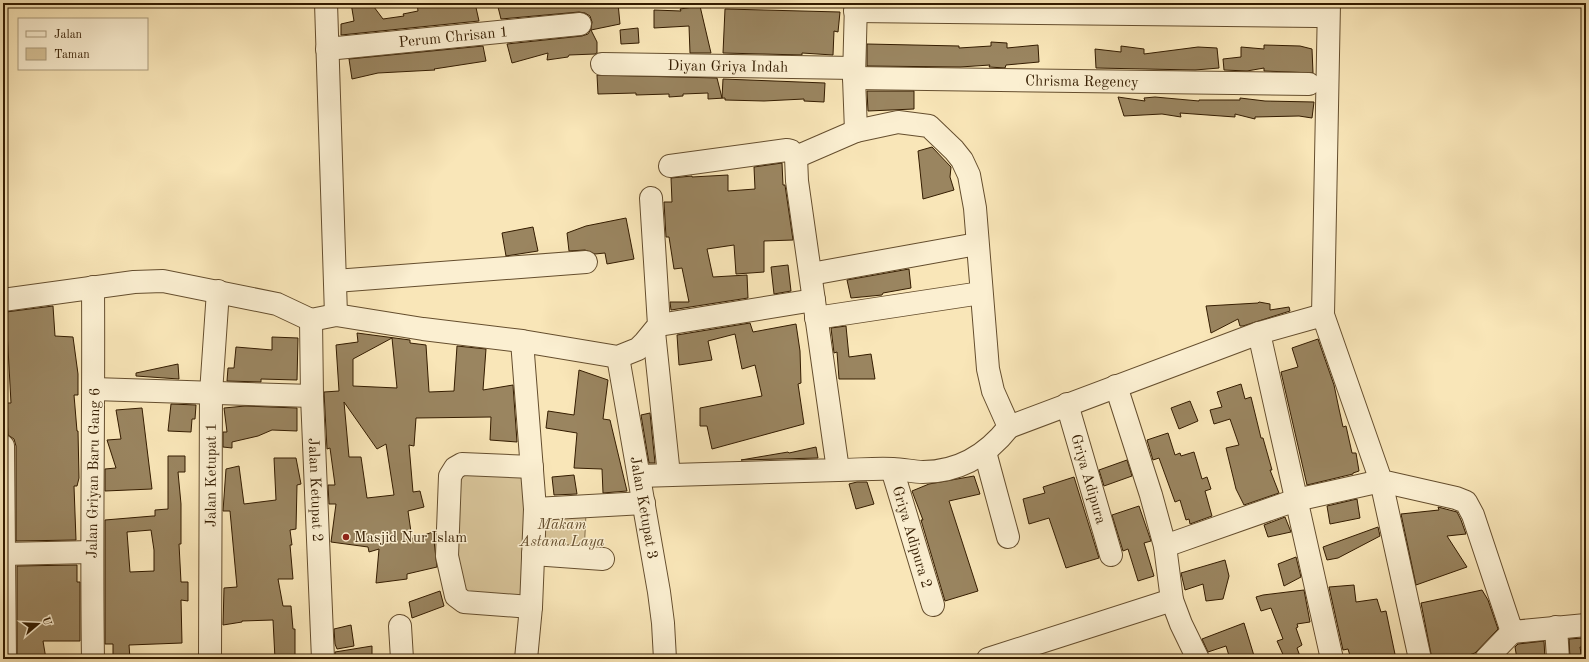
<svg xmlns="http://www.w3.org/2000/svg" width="1589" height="662" font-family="'Old Standard TT',serif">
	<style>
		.green { fill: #d8c499; stroke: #86704c }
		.building { fill: #9a8560; stroke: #341c00; fill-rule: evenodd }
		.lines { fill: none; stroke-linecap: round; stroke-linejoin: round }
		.minor-casing { stroke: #654e2e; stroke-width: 24 }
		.minor { stroke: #fbefd1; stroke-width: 22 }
		.poi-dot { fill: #8f2418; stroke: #fbefd1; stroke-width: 1.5 }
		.labels { text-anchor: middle; stroke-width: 3; stroke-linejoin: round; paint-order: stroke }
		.street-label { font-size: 15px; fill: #341c00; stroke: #fbefd1 }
		.park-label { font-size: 15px; font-style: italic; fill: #654e2e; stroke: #fbefd1 }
		.poi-label { font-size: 15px; fill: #341c00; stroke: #fbefd1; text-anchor: start }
	</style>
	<rect width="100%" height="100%" fill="#f9e6b8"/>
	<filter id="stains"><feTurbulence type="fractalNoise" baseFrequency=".005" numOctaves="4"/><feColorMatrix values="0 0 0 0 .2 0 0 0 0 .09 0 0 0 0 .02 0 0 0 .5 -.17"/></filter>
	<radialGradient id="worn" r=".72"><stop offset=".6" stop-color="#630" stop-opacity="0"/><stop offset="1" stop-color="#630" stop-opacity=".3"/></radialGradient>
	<path class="green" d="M 458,471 L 525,473 L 529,597 L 466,599 L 453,558 Z
		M 586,513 L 584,554 L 541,545 L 544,516 Z"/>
	<path class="building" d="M 351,3 L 371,3 L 383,19 L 404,16 L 403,14 L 418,11 L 417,3 L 475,3 L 479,21 L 341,35 L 341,24 L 354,21 Z
		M 497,3 L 618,3 L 620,24 L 591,30 L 597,42 L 597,53 L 595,54 L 569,55 L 568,57 L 547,60 L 548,53 L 512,63 L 507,44 L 582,36 L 588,34 L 591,29 L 592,22 L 590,16 L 585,13 L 579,12 L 501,19 Z
		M 700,6 L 711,53 L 690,53 L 689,26 L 654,28 L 654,10 L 681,11 L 680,9 Z
		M 725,9 L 840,12 L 838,32 L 834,31 L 833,55 L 802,53 L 802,55 L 723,53 Z
		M 638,28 L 639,43 L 621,44 L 620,30 Z
		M 991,42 L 1007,43 L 1007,48 L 1038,45 L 1039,62 L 1006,65 L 1005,68 L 989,67 L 990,65 L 960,67 L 867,66 L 867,44 L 959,46 L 959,48 L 991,46 Z
		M 1264,45 L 1300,46 L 1312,49 L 1313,73 L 1264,71 L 1264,68 L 1247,71 L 1224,70 L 1223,59 L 1241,57 L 1241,47 L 1264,49 Z
		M 483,46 L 486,61 L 434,69 L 435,70 L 378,73 L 352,79 L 349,59 Z
		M 1121,46 L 1144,49 L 1144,54 L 1198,47 L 1217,48 L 1219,68 L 1195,70 L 1096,68 L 1095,49 L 1121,52 Z
		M 597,75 L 717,78 L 722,98 L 723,79 L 825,83 L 824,102 L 804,101 L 804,99 L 764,101 L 725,100 L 725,98 L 708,99 L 708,93 L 683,94 L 683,96 L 669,97 L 669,94 L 636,95 L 636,93 L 598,94 Z
		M 867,91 L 914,91 L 914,109 L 868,111 Z
		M 1118,97 L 1145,101 L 1144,98 L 1155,97 L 1199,101 L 1199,100 L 1240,100 L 1240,98 L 1265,101 L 1314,102 L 1312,118 L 1299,116 L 1255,117 L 1255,119 L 1235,114 L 1235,117 L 1180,113 L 1181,117 L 1162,114 L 1124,116 Z
		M 932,147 L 951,167 L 950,177 L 954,190 L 923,199 L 918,151 Z
		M 782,163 L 783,185 L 785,185 L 793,240 L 764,241 L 764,272 L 736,274 L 734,245 L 707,249 L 713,277 L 747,275 L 748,298 L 671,310 L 670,302 L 689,302 L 682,268 L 674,269 L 669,237 L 666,237 L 664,202 L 672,202 L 671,178 L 692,176 L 692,177 L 728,175 L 728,191 L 755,189 L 754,167 Z
		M 626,218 L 634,259 L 607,264 L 605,253 L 595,254 L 585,250 L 569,251 L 567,233 L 586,226 Z
		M 533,227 L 538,251 L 506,256 L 502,233 Z
		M 788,265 L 791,291 L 774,294 L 771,267 Z
		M 909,269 L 911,288 L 883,293 L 882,295 L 851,298 L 847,280 Z
		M 1259,302 L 1270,304 L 1270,310 L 1289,307 L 1290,311 L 1243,326 L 1240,326 L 1238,319 L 1211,333 L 1206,306 L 1258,303 Z
		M 53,306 L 55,336 L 73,337 L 78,374 L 78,395 L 74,395 L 77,431 L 78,431 L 79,478 L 77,486 L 74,486 L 76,540 L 16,541 L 16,446 L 14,439 L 8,435 L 6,403 L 11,403 L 6,312 Z
		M 750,323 L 753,332 L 796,324 L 800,351 L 801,383 L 798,384 L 804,424 L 712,449 L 707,426 L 700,426 L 700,408 L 762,396 L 755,365 L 742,369 L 735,334 L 708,341 L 712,360 L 679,365 L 677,335 Z
		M 846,326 L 849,357 L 871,354 L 875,379 L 839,379 L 837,352 L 834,353 L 831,328 Z
		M 357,333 L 410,340 L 410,343 L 426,345 L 429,392 L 454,391 L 457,346 L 486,349 L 483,390 L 513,385 L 517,442 L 490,440 L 491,417 L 416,418 L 414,446 L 409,445 L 413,492 L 420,491 L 424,507 L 408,511 L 412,539 L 433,532 L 437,567 L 407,574 L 407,579 L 376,583 L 379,549 L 369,552 L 368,547 L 331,542 L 336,504 L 329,504 L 328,485 L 335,485 L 330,448 L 327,449 L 324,392 L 339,391 L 336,345 L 358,342 ZM 392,338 L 397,388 L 353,386 L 353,359 ZM 344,402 L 377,449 L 386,444 L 394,495 L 367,498 L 361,457 L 349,457 Z
		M 272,337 L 298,338 L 297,380 L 261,379 L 261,382 L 227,381 L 228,368 L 234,368 L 236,347 L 272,350 Z
		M 1318,339 L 1334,385 L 1339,409 L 1343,427 L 1346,426 L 1352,453 L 1356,453 L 1359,471 L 1353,473 L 1353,474 L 1307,485 L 1281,372 L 1298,367 L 1292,348 Z
		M 178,364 L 179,379 L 136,376 L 136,373 Z
		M 579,370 L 608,380 L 603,419 L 610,420 L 627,491 L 603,493 L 602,469 L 574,468 L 577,433 L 546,428 L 548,411 L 574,415 Z
		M 1241,384 L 1245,399 L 1251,397 L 1261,438 L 1263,438 L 1272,470 L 1270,470 L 1279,493 L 1244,505 L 1236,489 L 1226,448 L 1239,445 L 1230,419 L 1214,424 L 1210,410 L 1222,407 L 1217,392 Z
		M 1190,401 L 1198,421 L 1179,429 L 1171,408 Z
		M 171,404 L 196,405 L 195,419 L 192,419 L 191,432 L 168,431 Z
		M 245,406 L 297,408 L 297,431 L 272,430 L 258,436 L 232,442 L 232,448 L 223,447 L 223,432 L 227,432 L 224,408 Z
		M 142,408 L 152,489 L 105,491 L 105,469 L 116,468 L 107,440 L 121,439 L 116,410 Z
		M 650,413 L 655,463 L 649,463 L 641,415 Z
		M 1168,433 L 1175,455 L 1180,453 L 1181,456 L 1194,452 L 1202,479 L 1207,477 L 1211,489 L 1205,491 L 1212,516 L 1190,524 L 1189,519 L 1186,520 L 1180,500 L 1175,502 L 1159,458 L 1153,460 L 1147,440 Z
		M 816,447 L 818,458 L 741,460 L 788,452 L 789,453 Z
		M 168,456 L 185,456 L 185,472 L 178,472 L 181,504 L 181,544 L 179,544 L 181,582 L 188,582 L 188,601 L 181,600 L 182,643 L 129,645 L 130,659 L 113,659 L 113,644 L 105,644 L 105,520 L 153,516 L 155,516 L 155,510 L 168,509 ZM 151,530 L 154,550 L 154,571 L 130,572 L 127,532 Z
		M 274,458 L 296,458 L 301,484 L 297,485 L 296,529 L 290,530 L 292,545 L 290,545 L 293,579 L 278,579 L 283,606 L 291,606 L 293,629 L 295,629 L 295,659 L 275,659 L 273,620 L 242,621 L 242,622 L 223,625 L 224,588 L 237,587 L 230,511 L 223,511 L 226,469 L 239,466 L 244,504 L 276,500 Z
		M 1127,460 L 1132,476 L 1104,486 L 1099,470 Z
		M 574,475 L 577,494 L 554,495 L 552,477 Z
		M 974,476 L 980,494 L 949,501 L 978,591 L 945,601 L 921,520 L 923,520 L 912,491 L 929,484 Z
		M 1074,477 L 1099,558 L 1066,568 L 1049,518 L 1029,524 L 1023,499 L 1045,493 L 1043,487 Z
		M 857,482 L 867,482 L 874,504 L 856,509 L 849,484 Z
		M 1357,499 L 1360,518 L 1330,524 L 1327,506 Z
		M 1139,506 L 1151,541 L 1144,543 L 1154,576 L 1138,581 L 1128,549 L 1123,551 L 1112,515 Z
		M 1438,507 L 1457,512 L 1461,520 L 1466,534 L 1447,536 L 1467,567 L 1416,585 L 1401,514 L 1439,510 Z
		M 1285,517 L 1291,532 L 1268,537 L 1264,525 Z
		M 1378,527 L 1380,536 L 1338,558 L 1327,560 L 1323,547 Z
		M 1296,557 L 1301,577 L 1284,586 L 1278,564 Z
		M 1225,560 L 1229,576 L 1223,599 L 1206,601 L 1203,584 L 1185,590 L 1181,573 Z
		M 77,565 L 77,582 L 80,582 L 80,641 L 43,641 L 46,659 L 17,659 L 17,566 Z
		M 1354,585 L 1356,602 L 1377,599 L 1381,612 L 1386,611 L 1396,659 L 1351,659 L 1348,649 L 1343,650 L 1329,587 Z
		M 1304,590 L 1310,622 L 1297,624 L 1298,627 L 1296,628 L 1302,645 L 1297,648 L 1301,659 L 1285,659 L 1277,641 L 1283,639 L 1271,608 L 1261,611 L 1256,597 L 1263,595 Z
		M 1482,590 L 1488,600 L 1498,629 L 1475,653 L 1456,659 L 1432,659 L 1421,603 Z
		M 440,591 L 444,606 L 412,618 L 409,602 Z
		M 1244,623 L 1255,659 L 1230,659 L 1226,646 L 1208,652 L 1202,639 Z
		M 351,625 L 354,646 L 337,649 L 335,644 L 334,629 Z
		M 1583,638 L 1583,647 L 1580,647 L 1582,659 L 1570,659 L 1569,639 Z
		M 1544,641 L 1545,659 L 1517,659 L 1515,647 L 1518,644 Z
		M 372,646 L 372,659 L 335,659 L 335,652 Z"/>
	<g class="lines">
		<defs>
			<g id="minor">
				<path d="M 326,3 L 336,315"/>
				<path d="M 856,3 L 854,78 L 856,131"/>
				<path d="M 855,11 L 1317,16"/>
				<path id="s1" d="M 327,49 L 580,24"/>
				<path id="s2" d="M 602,64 L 854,68"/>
				<path id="s3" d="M 854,78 L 1309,84"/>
				<path d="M 670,166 L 787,150 L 791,151 L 796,157"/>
				<path d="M 811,274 L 977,244"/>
				<path d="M 335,281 L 586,262"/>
				<path d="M 93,287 C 94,411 91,535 93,659"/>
				<path d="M 3,300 L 134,282 L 163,281 L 277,304 L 311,320 L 336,315 L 423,329 L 522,341 L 618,357 L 638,349 L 645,342 L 659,325 L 651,198"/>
				<path d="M 1323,315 L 1329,3"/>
				<path d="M 816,318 L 981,293"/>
				<path id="s4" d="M 311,320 L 312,396 L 323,659"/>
				<path d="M 659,325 L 814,300"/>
				<path d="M 654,332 L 669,475"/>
				<path d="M 1259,333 L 1332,659"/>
				<path d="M 522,341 L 535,509 L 531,607 L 526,659"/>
				<path id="s5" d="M 618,357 L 659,592 L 663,623 L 665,659"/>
				<path d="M 1116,386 L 1151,495 L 1165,546 L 1172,600 L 1181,624 L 1198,659"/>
				<path d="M 94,389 L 312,396"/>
				<path id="s6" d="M 1067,404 L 1111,555"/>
				<path d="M 3,446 L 5,659"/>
				<path d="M 985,452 L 1008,537"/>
				<path id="s7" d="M 892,469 L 933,605"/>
				<path d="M 838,470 C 856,470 875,468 893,469 C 903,469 913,472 923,472 C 959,472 987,455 1009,427"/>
				<path d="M 639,476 L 838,470 L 797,181 L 796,157 L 856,131 L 898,122 L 929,126 L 954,150 L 962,160 L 969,175 L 975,208 L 988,369 L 993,391 L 1009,427 L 1259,333 L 1323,315 L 1381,481 L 1456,498 L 1466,502 L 1473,515 L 1512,632 L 1586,625"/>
				<path d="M 535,509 L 644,503"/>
				<path d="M 1165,546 L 1296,500 L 1381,481 L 1420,659"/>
				<path d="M 3,554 L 92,552"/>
				<path d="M 533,554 L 603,559"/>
				<path d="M 531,607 L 464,602 L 456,596 L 447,556 L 450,476 L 455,468 L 462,464 L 532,467"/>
				<path d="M 400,626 L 402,659"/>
				<path d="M 1556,627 L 1558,659"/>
				<path id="s8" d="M 210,659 L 211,393 L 218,291"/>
				<path d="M 988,659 L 1172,600"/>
				<path d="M 1486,659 L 1512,632"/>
			</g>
		</defs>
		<use href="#minor" class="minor-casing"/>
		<use href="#minor" class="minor"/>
	</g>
	<circle class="poi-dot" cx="346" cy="537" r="4"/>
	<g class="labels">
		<g class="street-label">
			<text dy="5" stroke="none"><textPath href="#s1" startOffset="127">Perum Chrisan 1</textPath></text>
			<text dy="5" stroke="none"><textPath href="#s2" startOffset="126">Diyan Griya Indah</textPath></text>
			<text dy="5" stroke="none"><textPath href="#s3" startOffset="228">Chrisma Regency</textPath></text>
			<text transform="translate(93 473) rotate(-89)" y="5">Jalan Griyan Baru Gang 6</text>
			<text dy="5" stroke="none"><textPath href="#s8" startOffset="184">Jalan Ketupat 1</textPath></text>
			<text dy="5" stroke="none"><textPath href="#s6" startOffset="78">Griya Adipura</textPath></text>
			<text dy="5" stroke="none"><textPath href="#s4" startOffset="170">Jalan Ketupat 2</textPath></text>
			<text dy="5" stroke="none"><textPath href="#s5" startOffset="153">Jalan Ketupat 3</textPath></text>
			<text dy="5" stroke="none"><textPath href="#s7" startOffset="71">Griya Adipura 2</textPath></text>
		</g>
		<g class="park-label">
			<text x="562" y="529">Makam<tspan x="562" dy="17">Astana Laya</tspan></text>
		</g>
		<g class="poi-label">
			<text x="354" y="542">Masjid Nur Islam</text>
		</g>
	</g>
	<rect width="1589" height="662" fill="none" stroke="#f9e6b8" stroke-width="16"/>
	<rect x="4" y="4" width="1581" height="654" fill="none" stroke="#341c00" stroke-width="2"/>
	<rect x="8" y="8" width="1573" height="646" fill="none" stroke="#341c00"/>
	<rect x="18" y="18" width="130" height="52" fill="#fbefd1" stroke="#ab9b7d"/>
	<rect x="26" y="31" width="20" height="6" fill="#fbefd1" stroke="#ab9b7d"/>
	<text x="54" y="38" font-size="12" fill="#341c00">Jalan</text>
	<rect x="26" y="48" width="20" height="12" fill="#d8c499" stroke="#ab9b7d"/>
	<text x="54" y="58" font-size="12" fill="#341c00">Taman</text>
	<g transform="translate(38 624) rotate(71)" stroke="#fbefd1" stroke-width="3" paint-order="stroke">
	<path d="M0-3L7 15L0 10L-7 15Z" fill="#341c00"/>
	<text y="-6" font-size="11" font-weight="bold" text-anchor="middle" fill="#341c00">U</text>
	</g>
	<rect width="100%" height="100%" filter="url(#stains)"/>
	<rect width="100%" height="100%" fill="url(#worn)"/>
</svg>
